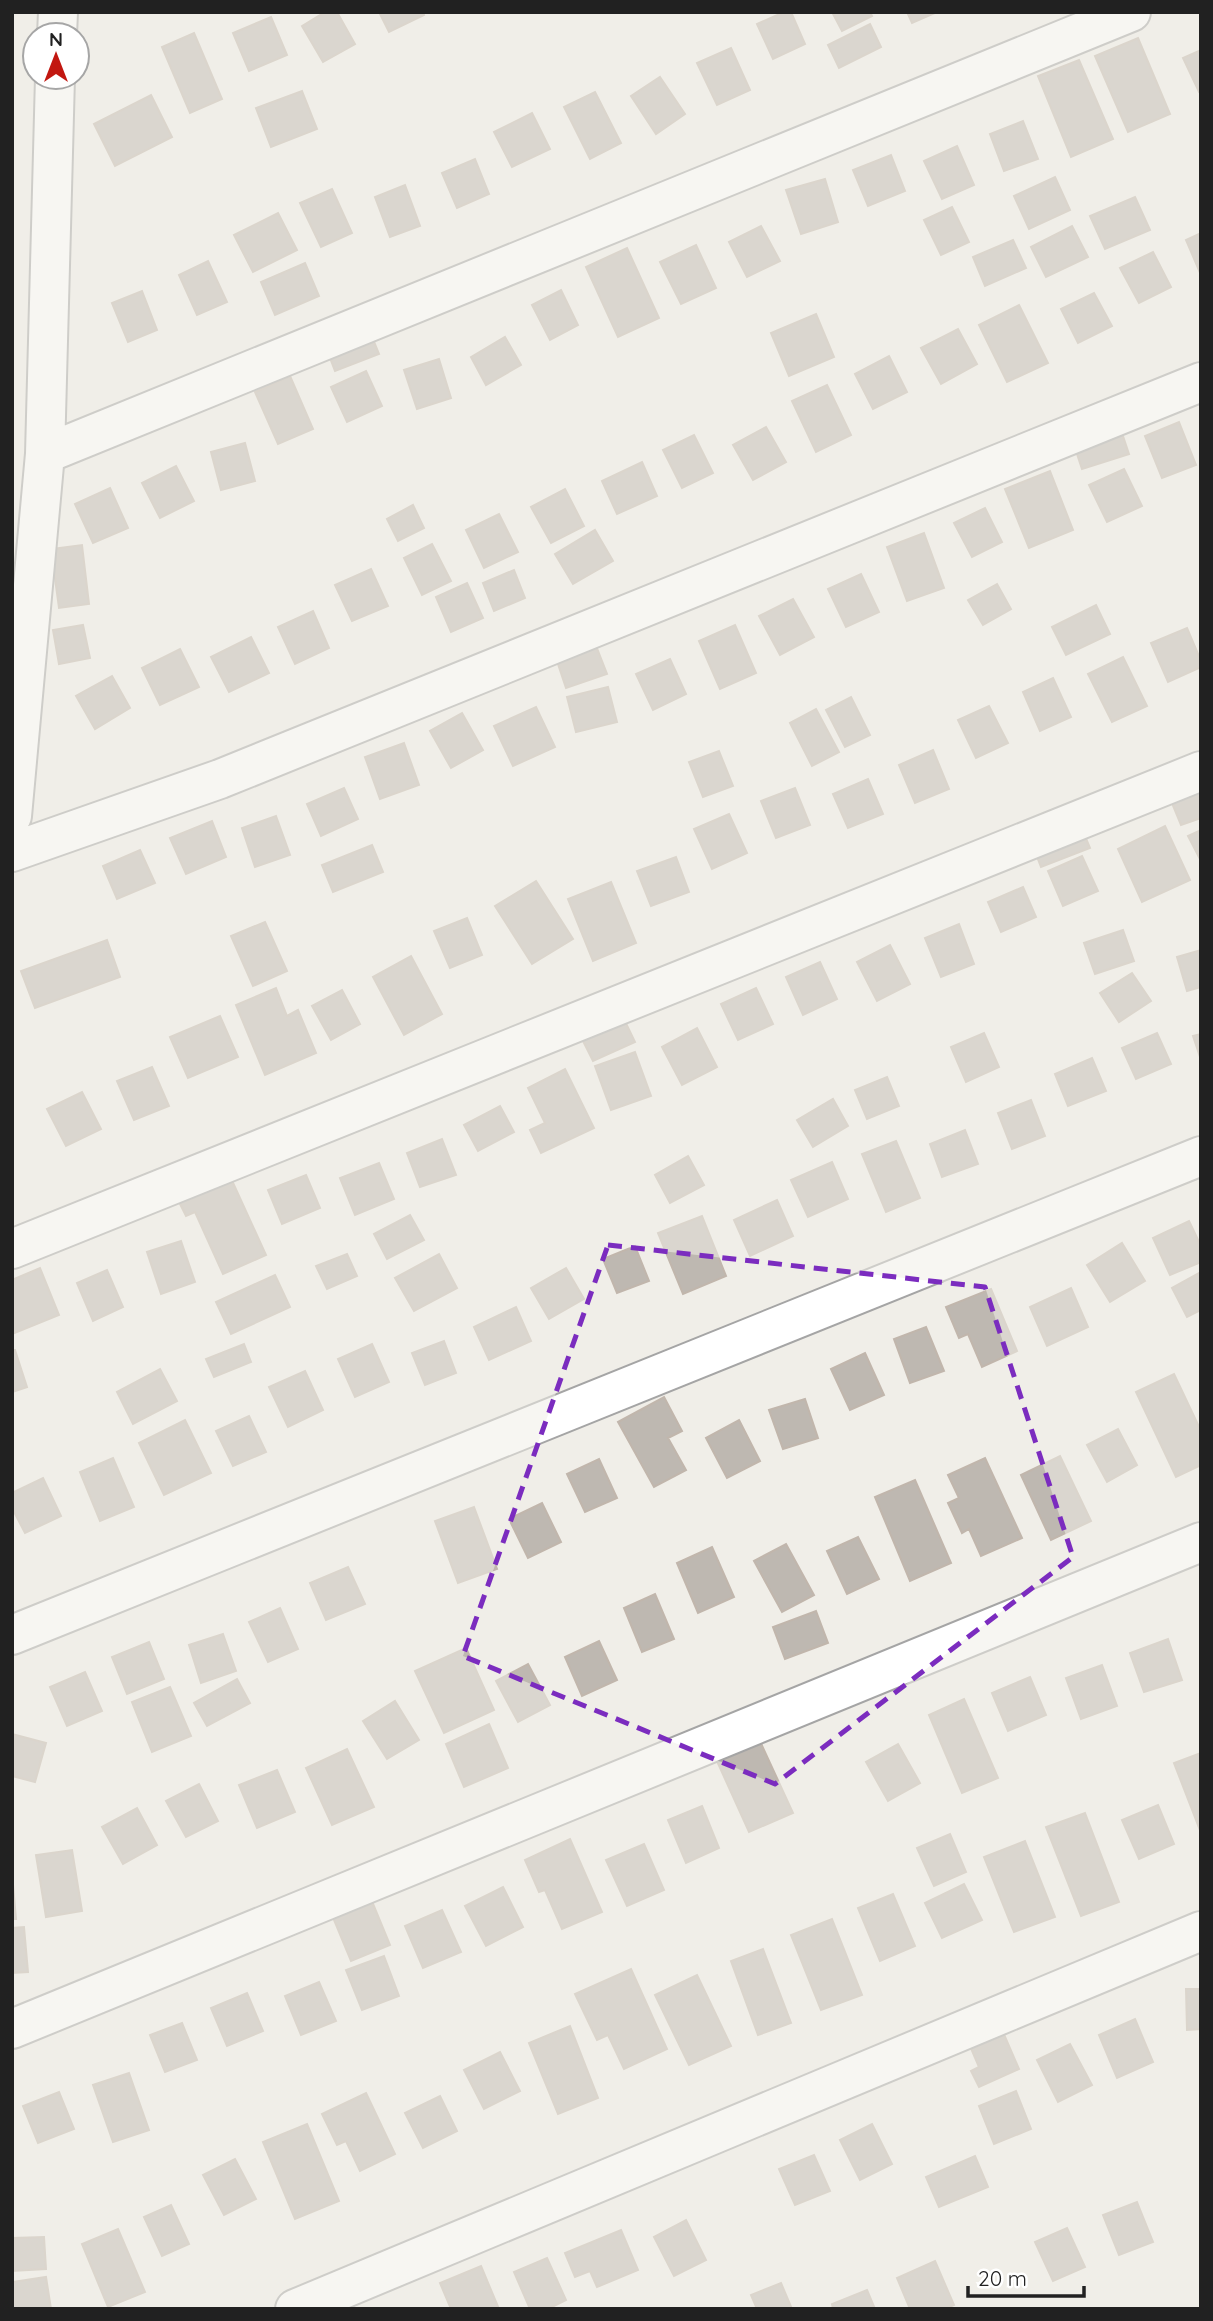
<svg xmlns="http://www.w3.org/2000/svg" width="1213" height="2321" font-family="Quicksand,sans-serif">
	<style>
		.building { fill: #beb8b1; stroke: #c1b6ac; stroke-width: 2 }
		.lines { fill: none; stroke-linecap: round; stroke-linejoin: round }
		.street-casing { stroke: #a5a5a5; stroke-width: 42 }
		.street { stroke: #fff; stroke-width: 38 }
		.marked { fill: none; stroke: #7b2cbf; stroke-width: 5; stroke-dasharray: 14 9; stroke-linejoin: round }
	</style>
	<rect width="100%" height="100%" fill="#f0eee8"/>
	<path class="building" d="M 325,12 L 337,12 L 355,44 L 323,62 L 302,26 Z
		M 379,12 L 423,12 L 424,15 L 389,32 Z
		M 784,12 L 791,12 L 805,44 L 773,59 L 757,24 Z
		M 832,12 L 870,12 L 872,16 L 842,31 Z
		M 907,12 L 937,12 L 912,23 Z
		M 271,17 L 287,55 L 249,71 L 233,33 Z
		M 870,24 L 881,47 L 839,68 L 828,45 Z
		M 194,33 L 222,99 L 190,113 L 162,47 Z
		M 1138,38 L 1170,114 L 1128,132 L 1095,56 Z
		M 731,48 L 750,90 L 717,105 L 697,63 Z
		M 1201,50 L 1201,91 L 1199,92 L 1183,58 Z
		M 1079,60 L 1113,139 L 1071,157 L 1038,76 Z
		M 660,77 L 685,114 L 656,134 L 631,96 Z
		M 302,91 L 317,129 L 271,147 L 256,108 Z
		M 595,92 L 621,143 L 590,159 L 564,107 Z
		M 151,95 L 172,137 L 115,166 L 94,124 Z
		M 532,113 L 550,149 L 512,167 L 494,132 Z
		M 1023,121 L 1038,159 L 1004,171 L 990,134 Z
		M 957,146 L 974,185 L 942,199 L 924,161 Z
		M 891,155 L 905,191 L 868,206 L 853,170 Z
		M 475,159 L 489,194 L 457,208 L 442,173 Z
		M 1055,177 L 1070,210 L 1029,229 L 1014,196 Z
		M 825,179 L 838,222 L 801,234 L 786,190 Z
		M 405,185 L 420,226 L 390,237 L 375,197 Z
		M 332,189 L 352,233 L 321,247 L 300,203 Z
		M 1135,197 L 1150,230 L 1105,249 L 1090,216 Z
		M 952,207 L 969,242 L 941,255 L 924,220 Z
		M 278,213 L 297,250 L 253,272 L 234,235 Z
		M 761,226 L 780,261 L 747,277 L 729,242 Z
		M 1072,226 L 1088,257 L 1046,277 L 1031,247 Z
		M 1201,233 L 1201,275 L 1186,240 Z
		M 1013,240 L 1026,268 L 985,286 L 973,257 Z
		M 696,245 L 716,288 L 681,304 L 660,262 Z
		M 627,248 L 659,318 L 618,337 L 586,267 Z
		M 1153,252 L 1171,287 L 1139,303 L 1120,268 Z
		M 208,261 L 227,302 L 197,315 L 179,275 Z
		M 305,263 L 319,296 L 275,315 L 261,282 Z
		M 561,290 L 578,325 L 550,340 L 532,305 Z
		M 142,291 L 157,330 L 128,342 L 112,303 Z
		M 1094,293 L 1112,326 L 1078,343 L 1061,309 Z
		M 1019,305 L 1048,363 L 1007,382 L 979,325 Z
		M 816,314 L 834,357 L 789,376 L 771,333 Z
		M 958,329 L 977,364 L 941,384 L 921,348 Z
		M 370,332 L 379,354 L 335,371 L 327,350 Z
		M 505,337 L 521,365 L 486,385 L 471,357 Z
		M 889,356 L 907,392 L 873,409 L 855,374 Z
		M 439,359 L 451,398 L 417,409 L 404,370 Z
		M 366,371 L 382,406 L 347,422 L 331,387 Z
		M 290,376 L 313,429 L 278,444 L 255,392 Z
		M 827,385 L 851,435 L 816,452 L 792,401 Z
		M 1118,421 L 1129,454 L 1082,469 L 1071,436 Z
		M 1179,422 L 1196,465 L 1162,478 L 1145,436 Z
		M 766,427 L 786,462 L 753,480 L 733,445 Z
		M 694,435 L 713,473 L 682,488 L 663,450 Z
		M 245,443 L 255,481 L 221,490 L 211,452 Z
		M 642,462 L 657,496 L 617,514 L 602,481 Z
		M 176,466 L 194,501 L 160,518 L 142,483 Z
		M 1124,469 L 1142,506 L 1107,522 L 1089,485 Z
		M 1050,471 L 1073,530 L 1029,548 L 1005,489 Z
		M 110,488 L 128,528 L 93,543 L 75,504 Z
		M 565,489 L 584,526 L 551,543 L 531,507 Z
		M 413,505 L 424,528 L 398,541 L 387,519 Z
		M 985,508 L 1002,542 L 972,557 L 954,523 Z
		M 499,514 L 518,552 L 484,568 L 466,530 Z
		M 595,530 L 613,561 L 573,584 L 555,554 Z
		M 924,533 L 944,588 L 907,601 L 887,547 Z
		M 432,544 L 451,581 L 422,595 L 404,558 Z
		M 82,545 L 89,604 L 59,608 L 51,549 Z
		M 371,569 L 388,606 L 352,621 L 335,585 Z
		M 514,570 L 525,598 L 494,611 L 483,583 Z
		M 861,574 L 879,612 L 846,627 L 828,589 Z
		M 467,583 L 483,618 L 451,632 L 436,597 Z
		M 997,584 L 1011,609 L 983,625 L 968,600 Z
		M 793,599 L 814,637 L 780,655 L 759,616 Z
		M 1096,605 L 1110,634 L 1066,655 L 1052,627 Z
		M 313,611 L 329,648 L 295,664 L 278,627 Z
		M 83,625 L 90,658 L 59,664 L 53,630 Z
		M 735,625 L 756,673 L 720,689 L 699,641 Z
		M 1187,628 L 1201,661 L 1201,667 L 1168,682 L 1151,643 Z
		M 251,637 L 269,673 L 229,692 L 211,657 Z
		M 593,638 L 607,674 L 566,688 L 554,652 Z
		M 180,649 L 199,687 L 160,705 L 142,668 Z
		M 1123,657 L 1147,706 L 1112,722 L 1088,674 Z
		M 670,659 L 686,694 L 653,710 L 636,674 Z
		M 112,676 L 130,708 L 95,729 L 76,696 Z
		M 1053,678 L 1071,717 L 1040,731 L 1023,692 Z
		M 608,687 L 617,722 L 576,732 L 567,697 Z
		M 851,697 L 870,735 L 845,747 L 826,710 Z
		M 989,706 L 1008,743 L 976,758 L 958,720 Z
		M 536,707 L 555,747 L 513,766 L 494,726 Z
		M 816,709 L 839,752 L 812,766 L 790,723 Z
		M 462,713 L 483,750 L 451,768 L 430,731 Z
		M 404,743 L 419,785 L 380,799 L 365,757 Z
		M 933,750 L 949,789 L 915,803 L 899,765 Z
		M 719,751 L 733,786 L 703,797 L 689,762 Z
		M 1201,778 L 1201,818 L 1181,825 L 1167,791 Z
		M 868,779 L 883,814 L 848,828 L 833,794 Z
		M 344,788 L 358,819 L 321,836 L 307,804 Z
		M 795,788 L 810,825 L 776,838 L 761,801 Z
		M 729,814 L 747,853 L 712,869 L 694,829 Z
		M 276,816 L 290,855 L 255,867 L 242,828 Z
		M 212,821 L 226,857 L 186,874 L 170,838 Z
		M 1079,822 L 1090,848 L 1041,867 L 1031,841 Z
		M 1165,826 L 1190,880 L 1142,902 L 1118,849 Z
		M 1201,830 L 1201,861 L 1188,836 Z
		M 372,845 L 383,872 L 333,892 L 322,865 Z
		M 140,850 L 155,883 L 117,899 L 103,866 Z
		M 1082,856 L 1098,891 L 1063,906 L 1048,871 Z
		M 676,857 L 689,892 L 651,906 L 637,871 Z
		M 536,881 L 573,939 L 532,964 L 495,906 Z
		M 611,882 L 636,943 L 593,961 L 568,899 Z
		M 1023,887 L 1036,917 L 1001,932 L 988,902 Z
		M 467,918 L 482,955 L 450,968 L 434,931 Z
		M 265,922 L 287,971 L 253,986 L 231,936 Z
		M 959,924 L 974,964 L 941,977 L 925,938 Z
		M 1123,930 L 1134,961 L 1095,974 L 1084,943 Z
		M 107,940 L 120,977 L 35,1008 L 21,971 Z
		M 890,945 L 910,984 L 877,1001 L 857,962 Z
		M 1201,950 L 1201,987 L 1187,991 L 1177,957 Z
		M 411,956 L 442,1014 L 404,1035 L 373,977 Z
		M 820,962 L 837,999 L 803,1015 L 786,977 Z
		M 1132,973 L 1151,1001 L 1119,1022 L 1100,993 Z
		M 276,988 L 287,1016 L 298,1010 L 316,1053 L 265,1075 L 236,1005 Z
		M 756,988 L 773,1024 L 738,1040 L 721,1004 Z
		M 342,990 L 360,1024 L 331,1040 L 312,1006 Z
		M 622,1015 L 635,1042 L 593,1061 L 580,1035 Z
		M 220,1016 L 238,1057 L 188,1078 L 170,1037 Z
		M 697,1028 L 717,1067 L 682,1085 L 662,1047 Z
		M 984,1033 L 999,1067 L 966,1082 L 951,1047 Z
		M 1157,1033 L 1171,1064 L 1136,1079 L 1122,1048 Z
		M 1201,1034 L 1201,1060 L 1193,1036 Z
		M 635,1052 L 651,1096 L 611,1110 L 595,1066 Z
		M 1092,1058 L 1106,1091 L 1068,1106 L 1055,1074 Z
		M 152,1067 L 169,1106 L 134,1120 L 117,1081 Z
		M 565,1069 L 594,1128 L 541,1153 L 530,1130 L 545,1123 L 528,1088 Z
		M 887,1077 L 899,1106 L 867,1119 L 855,1090 Z
		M 82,1092 L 101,1129 L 66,1146 L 47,1109 Z
		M 833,1099 L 848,1126 L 813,1147 L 797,1120 Z
		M 1031,1100 L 1045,1136 L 1012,1149 L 998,1113 Z
		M 500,1106 L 514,1132 L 478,1151 L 464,1125 Z
		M 965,1130 L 978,1164 L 942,1177 L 930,1144 Z
		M 442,1139 L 456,1175 L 420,1187 L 407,1153 Z
		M 896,1141 L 920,1198 L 886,1212 L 862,1154 Z
		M 688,1156 L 704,1185 L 670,1203 L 655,1175 Z
		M 832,1162 L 848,1199 L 808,1217 L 791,1180 Z
		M 379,1163 L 394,1199 L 355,1215 L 340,1178 Z
		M 229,1174 L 266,1255 L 223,1274 L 195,1212 L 186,1216 L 177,1198 Z
		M 306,1175 L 320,1208 L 282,1224 L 268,1190 Z
		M 777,1200 L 793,1236 L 750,1256 L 734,1220 Z
		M 410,1215 L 424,1240 L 387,1259 L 374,1234 Z
		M 702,1216 L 726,1276 L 683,1294 L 658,1233 Z
		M 1189,1221 L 1201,1246 L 1201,1262 L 1170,1275 L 1153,1238 Z
		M 181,1241 L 195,1282 L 161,1294 L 147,1252 Z
		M 1122,1243 L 1145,1281 L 1110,1302 L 1087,1265 Z
		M 635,1246 L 649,1281 L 617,1293 L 603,1259 Z
		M 347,1254 L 357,1276 L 327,1289 L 316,1266 Z
		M 439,1254 L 457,1288 L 414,1311 L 395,1278 Z
		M 40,1268 L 59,1315 L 12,1334 L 12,1280 Z
		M 566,1268 L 584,1299 L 549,1319 L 531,1288 Z
		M 107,1270 L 123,1307 L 93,1321 L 77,1283 Z
		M 1201,1272 L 1201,1310 L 1187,1317 L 1172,1288 Z
		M 275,1275 L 290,1307 L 231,1334 L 216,1302 Z
		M 1071,1288 L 1088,1327 L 1047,1346 L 1030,1307 Z
		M 991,1289 L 1017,1351 L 982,1367 L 968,1334 L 959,1338 L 946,1307 Z
		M 516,1307 L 531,1341 L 489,1360 L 474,1327 Z
		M 926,1327 L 944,1371 L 910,1383 L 894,1339 Z
		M 444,1341 L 456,1373 L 425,1385 L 412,1353 Z
		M 244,1344 L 251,1362 L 214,1377 L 206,1359 Z
		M 372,1344 L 389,1382 L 355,1397 L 338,1359 Z
		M 12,1350 L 15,1350 L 27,1387 L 12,1392 Z
		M 865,1353 L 884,1395 L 850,1410 L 831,1369 Z
		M 160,1369 L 177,1401 L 133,1424 L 117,1392 Z
		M 305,1371 L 323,1410 L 288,1427 L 269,1387 Z
		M 1174,1374 L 1201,1431 L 1201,1465 L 1176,1477 L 1136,1392 Z
		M 664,1397 L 682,1431 L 668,1438 L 686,1470 L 654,1487 L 618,1422 Z
		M 805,1399 L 818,1438 L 783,1449 L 769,1410 Z
		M 249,1416 L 266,1452 L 233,1466 L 216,1431 Z
		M 185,1420 L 211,1473 L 164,1495 L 139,1443 Z
		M 739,1420 L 760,1461 L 727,1478 L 706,1438 Z
		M 1118,1429 L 1137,1465 L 1107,1482 L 1087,1445 Z
		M 1060,1456 L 1091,1521 L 1051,1540 L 1021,1475 Z
		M 113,1458 L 134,1507 L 100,1521 L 80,1472 Z
		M 985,1458 L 1022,1538 L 981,1556 L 969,1529 L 962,1533 L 948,1503 L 959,1498 L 948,1475 Z
		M 599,1459 L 617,1498 L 585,1512 L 567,1474 Z
		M 43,1478 L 61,1516 L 25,1533 L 12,1508 L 12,1493 Z
		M 915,1480 L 951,1563 L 910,1581 L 875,1497 Z
		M 542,1503 L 561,1542 L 528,1558 L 509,1519 Z
		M 474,1507 L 497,1569 L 458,1583 L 435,1521 Z
		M 858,1537 L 879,1579 L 847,1594 L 827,1551 Z
		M 786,1544 L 814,1595 L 782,1612 L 754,1561 Z
		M 712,1547 L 734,1597 L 698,1613 L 677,1563 Z
		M 348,1567 L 365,1604 L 326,1620 L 310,1583 Z
		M 655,1594 L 674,1639 L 642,1652 L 624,1608 Z
		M 280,1608 L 298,1649 L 268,1662 L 249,1622 Z
		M 816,1611 L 828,1643 L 785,1659 L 773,1627 Z
		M 223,1634 L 236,1671 L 201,1683 L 189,1645 Z
		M 1168,1639 L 1182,1680 L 1144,1692 L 1130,1653 Z
		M 599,1641 L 617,1680 L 582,1696 L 565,1657 Z
		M 149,1642 L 164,1679 L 127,1694 L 112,1657 Z
		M 466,1648 L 494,1710 L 444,1733 L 415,1671 Z
		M 528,1664 L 550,1705 L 518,1722 L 496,1681 Z
		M 1102,1665 L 1117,1706 L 1081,1719 L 1066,1678 Z
		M 85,1672 L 102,1711 L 67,1726 L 50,1687 Z
		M 1030,1677 L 1046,1715 L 1008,1731 L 992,1693 Z
		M 237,1679 L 250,1703 L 207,1726 L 194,1703 Z
		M 170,1687 L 191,1736 L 152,1752 L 132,1702 Z
		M 964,1699 L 998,1778 L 962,1793 L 929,1715 Z
		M 395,1701 L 419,1740 L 387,1759 L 363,1721 Z
		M 489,1724 L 508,1768 L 464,1787 L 446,1744 Z
		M 12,1734 L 46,1743 L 35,1782 L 12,1776 Z
		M 759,1739 L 793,1813 L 749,1832 L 716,1759 Z
		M 898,1744 L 920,1783 L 888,1801 L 866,1762 Z
		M 347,1749 L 374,1807 L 332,1825 L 306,1768 Z
		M 1201,1753 L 1201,1833 L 1174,1763 Z
		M 277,1770 L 295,1812 L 257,1828 L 239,1785 Z
		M 199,1784 L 218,1821 L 186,1837 L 166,1801 Z
		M 1158,1805 L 1174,1844 L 1139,1859 L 1122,1820 Z
		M 702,1806 L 719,1848 L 686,1863 L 668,1820 Z
		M 137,1808 L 157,1845 L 123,1864 L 102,1827 Z
		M 1085,1813 L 1119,1902 L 1081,1916 L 1046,1827 Z
		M 950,1834 L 966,1872 L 934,1886 L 917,1848 Z
		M 570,1839 L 602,1912 L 562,1929 L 545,1890 L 539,1892 L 525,1860 Z
		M 1025,1841 L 1055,1917 L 1014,1932 L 984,1857 Z
		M 644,1844 L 664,1890 L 627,1906 L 606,1860 Z
		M 72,1850 L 82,1911 L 46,1917 L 36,1855 Z
		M 12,1873 L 16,1919 L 12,1919 Z
		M 964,1884 L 982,1920 L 942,1938 L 925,1903 Z
		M 503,1887 L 523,1927 L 486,1946 L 465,1906 Z
		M 893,1894 L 915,1946 L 880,1961 L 858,1908 Z
		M 371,1899 L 390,1945 L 351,1961 L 332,1915 Z
		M 442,1910 L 461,1952 L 423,1968 L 405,1926 Z
		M 832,1919 L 862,1995 L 821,2010 L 791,1935 Z
		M 24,1927 L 28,1972 L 12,1973 L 12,1928 Z
		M 763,1949 L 791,2023 L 758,2035 L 731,1961 Z
		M 384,1956 L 399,1996 L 362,2010 L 346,1970 Z
		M 631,1969 L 667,2049 L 624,2069 L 608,2035 L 597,2040 L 575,1994 Z
		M 697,1975 L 731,2046 L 689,2065 L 655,1995 Z
		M 319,1982 L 336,2021 L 301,2035 L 285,1996 Z
		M 1186,1989 L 1201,1989 L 1201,2029 L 1187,2030 Z
		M 247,1993 L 263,2031 L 227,2046 L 211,2008 Z
		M 1135,2019 L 1153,2062 L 1117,2078 L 1099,2035 Z
		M 182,2023 L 197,2060 L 165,2072 L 150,2035 Z
		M 570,2026 L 598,2098 L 558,2114 L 529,2043 Z
		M 1003,2032 L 1019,2069 L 979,2087 L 971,2071 L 979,2067 L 970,2046 Z
		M 1070,2044 L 1092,2085 L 1058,2102 L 1037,2060 Z
		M 500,2052 L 520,2091 L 484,2109 L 464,2070 Z
		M 129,2073 L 149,2130 L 113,2142 L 93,2085 Z
		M 1016,2091 L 1031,2129 L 994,2144 L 979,2106 Z
		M 59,2092 L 74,2129 L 38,2143 L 23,2106 Z
		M 366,2093 L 395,2154 L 360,2171 L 346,2141 L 337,2145 L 322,2114 Z
		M 440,2096 L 457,2131 L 423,2148 L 405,2113 Z
		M 307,2124 L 339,2201 L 295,2219 L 263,2142 Z
		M 872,2124 L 892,2164 L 860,2180 L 840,2140 Z
		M 814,2155 L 830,2191 L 795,2205 L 779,2169 Z
		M 975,2156 L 988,2187 L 939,2207 L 926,2177 Z
		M 235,2159 L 256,2199 L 224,2215 L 203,2175 Z
		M 1137,2202 L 1153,2242 L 1119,2255 L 1103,2215 Z
		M 171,2205 L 189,2244 L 162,2256 L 144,2217 Z
		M 686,2220 L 706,2260 L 674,2276 L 654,2237 Z
		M 1067,2228 L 1085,2267 L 1053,2281 L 1035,2242 Z
		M 118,2229 L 145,2292 L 108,2307 L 82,2244 Z
		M 621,2230 L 638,2270 L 597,2287 L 590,2271 L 575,2277 L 565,2253 Z
		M 44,2237 L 46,2269 L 12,2271 L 12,2238 Z
		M 547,2258 L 566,2300 L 548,2309 L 530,2309 L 514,2272 Z
		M 935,2261 L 954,2305 L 945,2309 L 910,2309 L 897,2278 Z
		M 481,2266 L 499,2309 L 451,2309 L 440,2283 Z
		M 46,2277 L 51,2309 L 12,2309 L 12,2282 Z
		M 781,2283 L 792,2309 L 757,2309 L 751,2295 Z
		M 867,2290 L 875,2309 L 833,2309 L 832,2304 Z"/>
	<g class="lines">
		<defs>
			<path id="street" d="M 57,35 L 58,12
				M 45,454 L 1131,12
				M 12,816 L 45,454 L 55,77
				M 12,852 L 220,779 L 1201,382
				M 12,1249 L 1201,771
				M 12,1635 L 1201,1156
				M 12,2029 L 1201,1542
				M 295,2309 L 1201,1931"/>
		</defs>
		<use href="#street" class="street-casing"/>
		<use href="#street" class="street"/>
	</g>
	<path d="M0 0H1213V2321H0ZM 608,1245 L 985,1287 L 1073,1557 L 775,1784 L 463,1656 Z" fill="#f0eee8" fill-opacity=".55" fill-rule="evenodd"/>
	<path class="marked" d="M 608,1245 L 985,1287 L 1073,1557 L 775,1784 L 463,1656 Z"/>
	<rect width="1213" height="2321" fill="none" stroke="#212121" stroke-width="28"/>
	<g transform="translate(56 56)"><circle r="33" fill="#ffffff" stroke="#a6a6a6" stroke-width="2"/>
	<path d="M0-5L12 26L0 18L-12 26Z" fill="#c21710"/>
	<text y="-10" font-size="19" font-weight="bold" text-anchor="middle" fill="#212121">N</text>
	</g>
	<path d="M968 2286v10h116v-10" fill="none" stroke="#212121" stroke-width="3.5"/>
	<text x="978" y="2286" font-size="21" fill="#212121" stroke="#ffffff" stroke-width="5" paint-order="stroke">20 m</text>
</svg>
